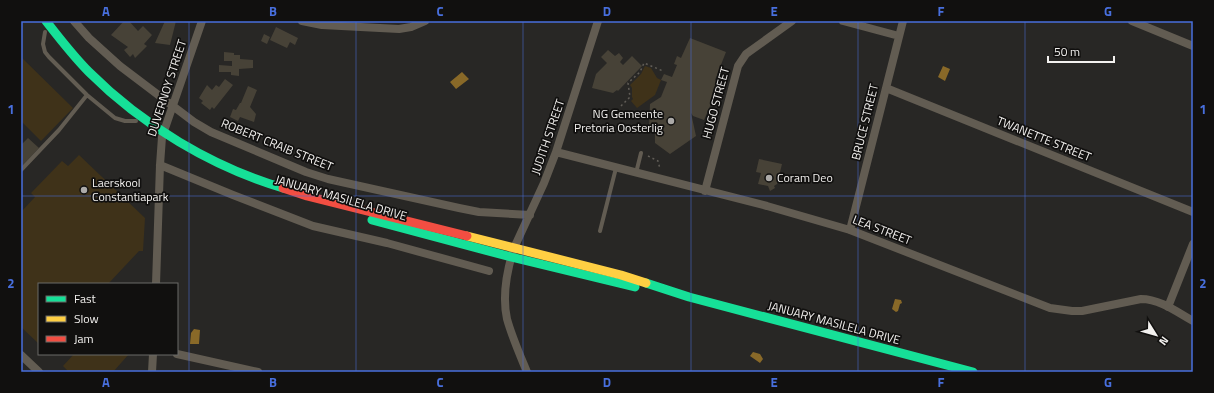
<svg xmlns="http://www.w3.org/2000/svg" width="1214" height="393" font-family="'Titillium Web',sans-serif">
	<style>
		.green { fill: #3f3219 }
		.water { fill: #896928 }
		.building { fill: #474237 }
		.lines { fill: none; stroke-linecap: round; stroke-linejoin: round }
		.path { stroke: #615d57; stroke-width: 1.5; stroke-dasharray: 2 3; stroke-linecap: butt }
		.lane { stroke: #625c52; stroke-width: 4 }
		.street { stroke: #625c52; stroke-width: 8 }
		.fast { stroke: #16e098; stroke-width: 9 }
		.slow { stroke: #ffcf43; stroke-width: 9 }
		.jam { stroke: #f24e42; stroke-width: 9 }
		.grid { fill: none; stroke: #486fdd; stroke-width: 1; stroke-opacity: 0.55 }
		.poi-dot { fill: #acaaa8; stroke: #11100f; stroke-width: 1.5 }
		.labels { text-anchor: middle; stroke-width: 3.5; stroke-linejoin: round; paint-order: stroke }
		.street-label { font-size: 12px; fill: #f3f1ef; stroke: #11100f }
		.poi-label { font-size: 12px; fill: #f3f1ef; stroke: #11100f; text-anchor: start }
		.neatline { fill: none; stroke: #486fdd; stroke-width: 1.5 }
		.grid-label { font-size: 13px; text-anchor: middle; font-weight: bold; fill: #486fdd }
	</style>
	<rect width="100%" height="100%" fill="#282725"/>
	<path class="green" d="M 21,57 L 73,108 L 41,141 L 21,121 Z
		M 645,66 L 651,68 L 657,78 L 661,80 L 655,95 L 637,108 L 631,101 L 633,99 L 632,97 L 632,88 L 630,85 L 641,74 Z
		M 79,155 L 145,218 L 143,251 L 139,251 L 108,284 L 39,284 L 39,344 L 21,327 L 21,212 L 35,197 L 31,193 L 62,161 L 68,166 Z
		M 74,354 L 129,354 L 113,372 L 69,372 L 63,366 Z"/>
	<path class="water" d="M 943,66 L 950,69 L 945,81 L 938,77 Z
		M 462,72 L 469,79 L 456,89 L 450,82 Z
		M 895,299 L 901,300 L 902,303 L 900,304 L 898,311 L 896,312 L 892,309 Z
		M 194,329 L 200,330 L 199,344 L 190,344 L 191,333 Z
		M 753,352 L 760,354 L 763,359 L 760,363 L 750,356 Z"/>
	<path class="building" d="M 124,21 L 129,21 L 138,31 L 143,26 L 152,35 L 144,44 L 147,46 L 135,58 L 133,54 L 130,57 L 124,50 L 128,47 L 111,35 Z
		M 165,21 L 176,21 L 170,45 L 155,43 Z
		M 276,27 L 298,38 L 295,45 L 290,42 L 287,48 L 270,40 Z
		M 264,34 L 270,37 L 267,44 L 261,41 Z
		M 690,38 L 726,52 L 715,80 L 717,81 L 713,91 L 716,92 L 704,120 L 693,116 L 691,113 L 696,136 L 670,154 L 655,143 L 655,132 L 649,129 L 650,104 L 661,97 L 667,82 L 661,80 L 664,74 L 672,77 L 677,65 L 674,64 L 677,56 L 681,58 Z
		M 608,50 L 615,56 L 619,53 L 623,58 L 620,62 L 623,65 L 632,56 L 642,66 L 618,91 L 617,90 L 613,93 L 592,88 L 596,74 L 607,63 L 601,57 Z
		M 224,52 L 234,53 L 234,55 L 240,55 L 240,59 L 253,60 L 253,68 L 239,69 L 239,76 L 231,75 L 231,72 L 219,72 L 219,65 L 232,66 L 232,61 L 224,61 Z
		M 225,79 L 233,85 L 214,109 L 212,107 L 210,110 L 201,103 L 203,101 L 199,98 L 207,85 L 212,90 L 216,85 L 219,87 Z
		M 248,86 L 257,90 L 250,107 L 256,114 L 254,122 L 240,117 L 238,121 L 230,117 L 233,109 L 236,110 L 240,103 L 241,103 Z
		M 28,138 L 39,148 L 21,167 L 21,145 Z
		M 759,159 L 782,164 L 777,184 L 774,186 L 775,188 L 770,191 L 768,186 L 758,184 L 761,173 L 756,172 Z"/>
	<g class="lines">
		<path class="path" d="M 717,79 L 725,81
			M 621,106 L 630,97 L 628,83 L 640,72 L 644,63 L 663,71
			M 648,156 L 658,161 L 660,169"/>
		<path class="lane" d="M 45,32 L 43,44 L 45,52 L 49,57 L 87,95 L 115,118 L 125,121 L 136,121
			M 21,170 L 59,130 L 87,95
			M 636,173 L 641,153
			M 600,231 L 616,168"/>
		<path class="street" d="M 74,21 L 89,38 L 120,66 L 194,122 L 211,132 L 306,172 L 328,179 L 459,208 L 479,212 L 530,215
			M 302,21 L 322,25 L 399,29 L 411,27 L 425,21
			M 843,21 L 899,36
			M 1132,21 L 1193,46
			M 886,88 L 1193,212
			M 556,152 L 767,206 L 850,230 L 1050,308 L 1072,311 L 1082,311 L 1141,299 C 1160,299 1177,312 1193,321
			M 160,165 L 233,195 L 313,226 L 387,243 L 489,271
			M 705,191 L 738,66 L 746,54 L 792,21
			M 850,230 L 903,21
			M 156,284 L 160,165 L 162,137 L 202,21
			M 1168,307 L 1193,244
			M 177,354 L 258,372
			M 21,355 L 39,372
			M 152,372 L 153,354
			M 527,372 C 520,355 512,337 507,319 C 502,296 507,270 514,248 L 544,183 L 556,152 L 598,21"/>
		<path class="fast" d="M 46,21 C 60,39 73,56 89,72 C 142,125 212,167 283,188
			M 372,220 L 511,257 L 635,287
			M 646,283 L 689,297 L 973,372"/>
		<path class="slow" d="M 467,236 L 621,275 L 646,283"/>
		<path class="jam" d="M 283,188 L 307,196 L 467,236"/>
	</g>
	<path class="grid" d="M 189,21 L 189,372M 356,21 L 356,372M 523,21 L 523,372M 691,21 L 691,372M 858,21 L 858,372M 1025,21 L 1025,372M 21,196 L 1193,196"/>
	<g class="poi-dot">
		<circle cx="671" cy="121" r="4"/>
		<circle cx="769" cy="178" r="4"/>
		<circle cx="84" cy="190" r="4"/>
	</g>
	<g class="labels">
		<g class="street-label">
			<text transform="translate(167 88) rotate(-72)" y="4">DUVERNOY STREET</text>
			<text transform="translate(716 103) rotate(-75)" y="4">HUGO STREET</text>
			<text transform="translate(865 122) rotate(-76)" y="4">BRUCE STREET</text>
			<text transform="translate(548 137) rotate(-71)" y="4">JUDITH STREET</text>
			<text transform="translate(1044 139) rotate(22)" y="4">TWANETTE STREET</text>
			<text transform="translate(277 145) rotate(22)" y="4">ROBERT CRAIB STREET</text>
			<text transform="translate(341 198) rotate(16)" y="4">JANUARY MASILELA DRIVE</text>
			<text transform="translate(882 230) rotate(21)" y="4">LEA STREET</text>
			<text transform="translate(834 323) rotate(15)" y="4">JANUARY MASILELA DRIVE</text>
		</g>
		<g class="poi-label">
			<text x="663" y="118" text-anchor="end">NG Gemeente<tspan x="663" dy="14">Pretoria Oosterlig</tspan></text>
			<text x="777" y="182">Coram Deo</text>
			<text x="92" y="187">Laerskool<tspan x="92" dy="14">Constantiapark</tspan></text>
		</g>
	</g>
	<rect width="1214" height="393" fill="none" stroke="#11100f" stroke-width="44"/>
	<rect x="38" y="283" width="140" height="72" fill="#11100f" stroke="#6b6a69"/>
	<rect x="46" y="296" width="20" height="6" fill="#16e098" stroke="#6b6a69"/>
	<text x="74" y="303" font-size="12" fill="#f3f1ef">Fast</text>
	<rect x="46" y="316" width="20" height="6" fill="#ffcf43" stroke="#6b6a69"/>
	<text x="74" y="323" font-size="12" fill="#f3f1ef">Slow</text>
	<rect x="46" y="336" width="20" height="6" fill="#f24e42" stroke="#6b6a69"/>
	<text x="74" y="343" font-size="12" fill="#f3f1ef">Jam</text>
	<g transform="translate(1156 335) rotate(127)" stroke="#11100f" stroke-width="3" paint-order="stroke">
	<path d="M0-3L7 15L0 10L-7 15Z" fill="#f3f1ef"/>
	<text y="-6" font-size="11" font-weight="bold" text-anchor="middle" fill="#f3f1ef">N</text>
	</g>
	<path d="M1048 56v6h66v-6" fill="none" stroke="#f3f1ef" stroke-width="2"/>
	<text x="1054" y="56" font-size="12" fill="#f3f1ef" stroke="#11100f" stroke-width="3" paint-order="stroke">50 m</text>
	<rect x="22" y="22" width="1170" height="349" class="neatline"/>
	<g class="grid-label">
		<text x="106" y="16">A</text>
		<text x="273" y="16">B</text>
		<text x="440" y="16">C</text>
		<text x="607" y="16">D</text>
		<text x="774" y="16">E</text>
		<text x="941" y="16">F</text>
		<text x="1108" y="16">G</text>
		<text x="11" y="114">1</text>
		<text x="1203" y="114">1</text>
		<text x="11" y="288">2</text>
		<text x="1203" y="288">2</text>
		<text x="106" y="387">A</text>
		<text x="273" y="387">B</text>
		<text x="440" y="387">C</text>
		<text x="607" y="387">D</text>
		<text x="774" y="387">E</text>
		<text x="941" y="387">F</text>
		<text x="1108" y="387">G</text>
	</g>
</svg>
